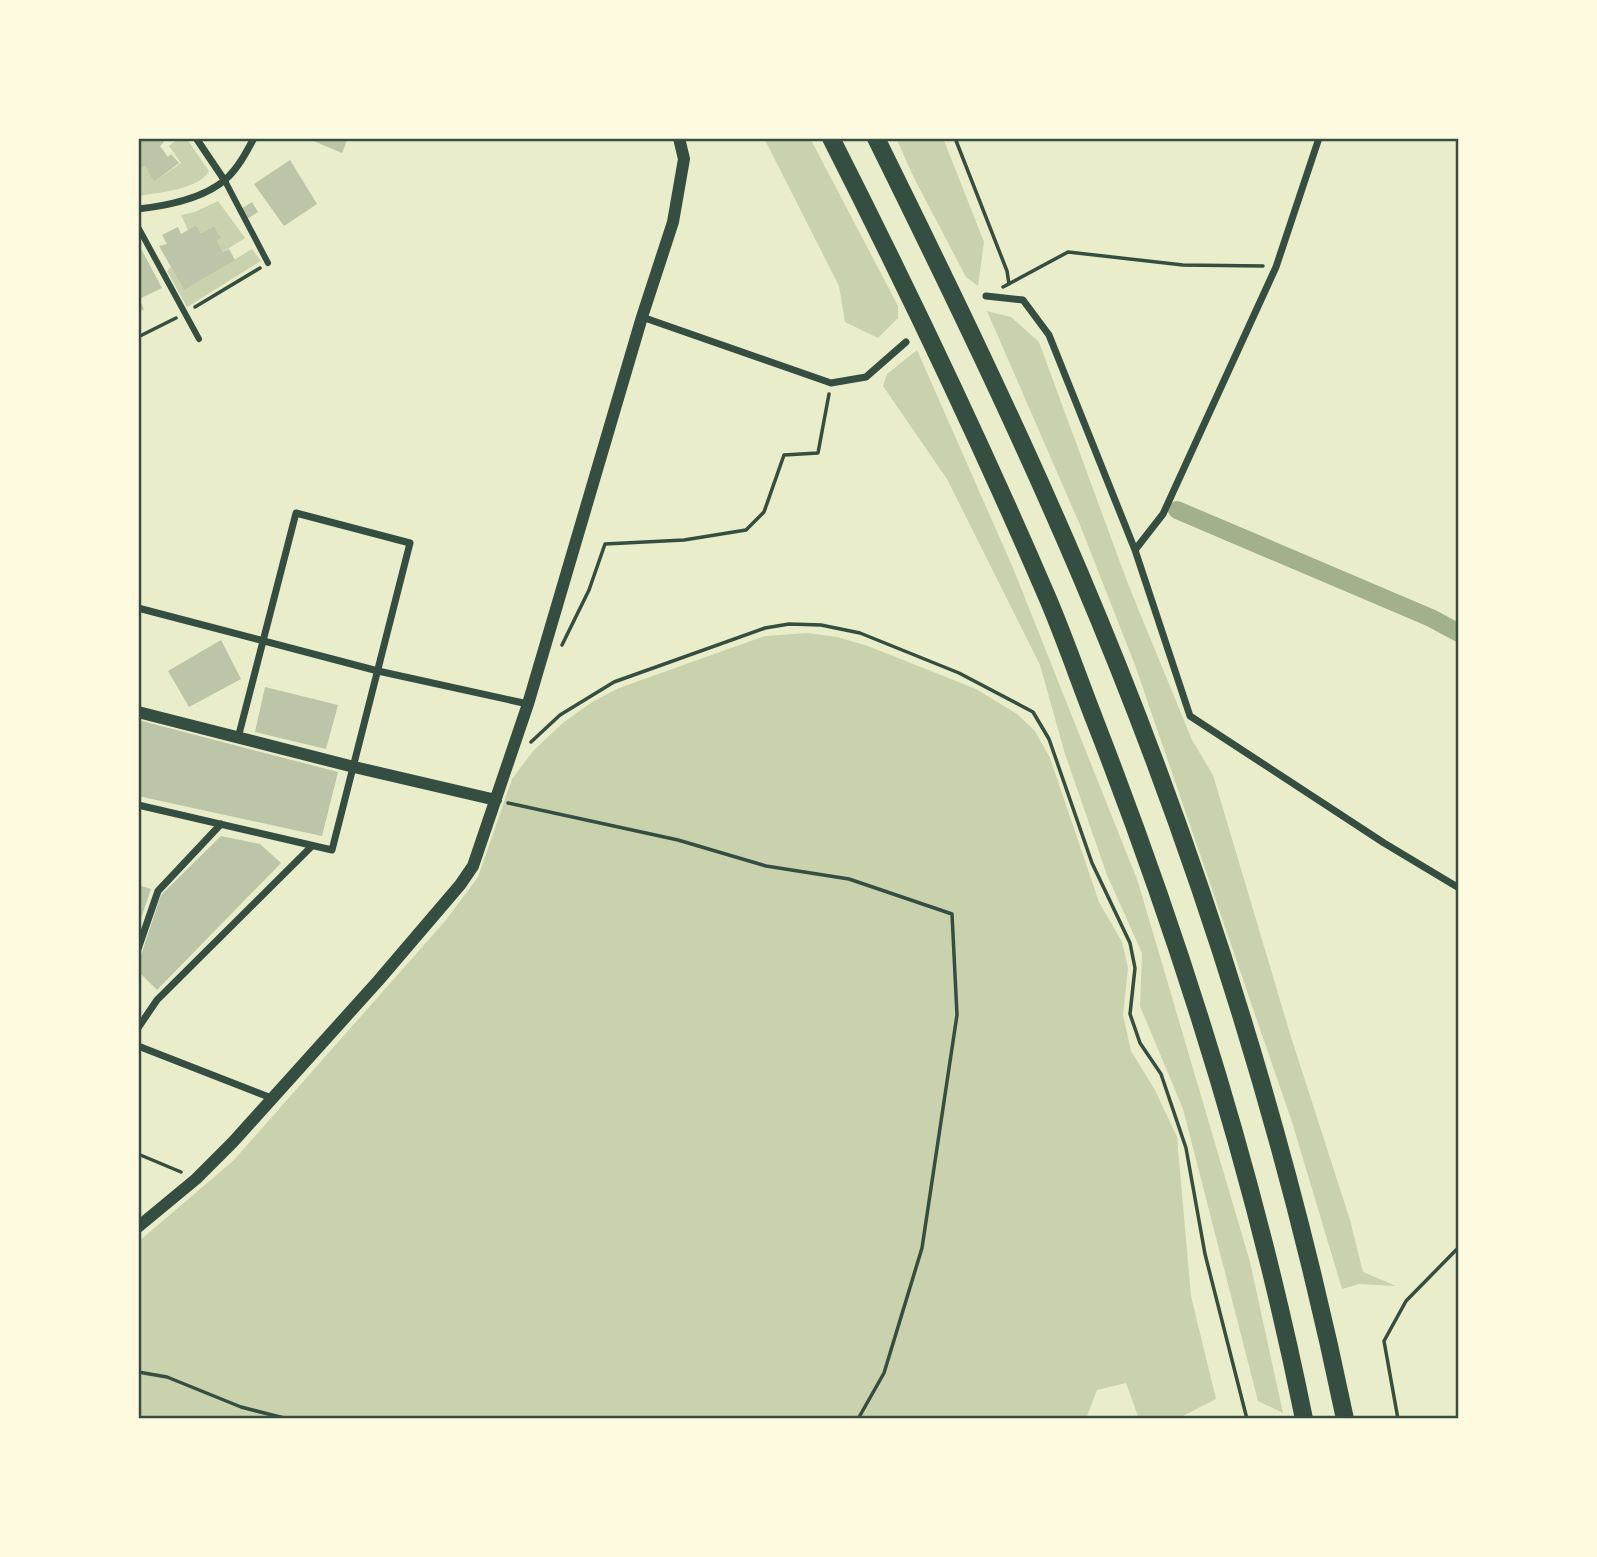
<svg xmlns="http://www.w3.org/2000/svg" width="1597" height="1557" font-family="Commissioner,sans-serif">
	<style>
		.green { fill: #cad2ad }
		.lines { fill: none; stroke-linecap: round; stroke-linejoin: round }
		.canal { stroke: #a3b18a; stroke-width: 18 }
		.building { fill: #bcc5a7 }
		.path { stroke: #344e41; stroke-width: 3.5 }
		.pedestrian { stroke: #344e41; stroke-width: 6 }
		.minor { stroke: #344e41; stroke-width: 7 }
		.tertiary { stroke: #344e41; stroke-width: 12 }
		.motorway { stroke: #344e41; stroke-width: 18 }
		.neatline { fill: none; stroke: #344e41; stroke-width: 2.5 }
	</style>
	<rect width="100%" height="100%" fill="#e9edc9"/>
	<path class="green" d="M 179,138 L 186,138 L 209,171 C 200,189 157,193 138,196 L 138,170 L 145,166 L 155,181 L 181,163 L 169,146 Z
		M 764,138 L 810,138 L 898,306 L 898,318 L 878,338 L 845,322 L 839,286 Z
		M 896,138 L 943,138 L 984,242 L 978,286 L 966,277 L 914,178 Z
		M 218,201 L 245,238 L 223,252 L 217,241 L 221,238 L 214,226 L 201,233 L 196,225 L 188,230 L 181,215 L 195,212 Z
		M 252,249 L 261,261 L 187,307 L 167,271 L 171,267 L 184,290 Z
		M 987,311 L 1011,317 L 1039,342 L 1128,584 L 1192,740 L 1213,775 L 1291,1037 L 1350,1220 L 1363,1272 L 1396,1286 L 1359,1284 L 1342,1289 L 1292,1122 L 1135,665 L 1080,525 Z
		M 917,350 L 1013,568 L 1138,882 L 1250,1262 L 1283,1413 L 1258,1401 L 1183,1109 L 1140,1006 L 1142,953 L 1107,875 L 1065,754 L 1040,665 L 947,479 L 883,386 L 887,374 Z
		M 807,633 L 837,637 L 868,646 L 976,689 L 1017,714 L 1035,731 L 1050,758 L 1099,902 L 1122,942 L 1128,968 L 1123,1015 L 1131,1051 L 1155,1090 L 1177,1137 L 1191,1296 L 1216,1399 L 1177,1419 L 1139,1419 L 1126,1383 L 1097,1390 L 1086,1419 L 138,1419 L 138,1242 L 233,1161 L 446,920 L 478,877 L 512,779 L 534,750 L 564,722 L 592,702 L 619,688 L 765,636 Z"/>
	<g class="lines">
		<path class="canal" d="M 1177,510 L 1431,618 L 1459,633"/>
	</g>
	<path class="building" d="M 138,138 L 160,138 L 164,142 L 160,146 L 168,157 L 171,154 L 179,163 L 154,182 L 145,166 L 138,170 Z
		M 312,138 L 348,138 L 342,153 L 311,140 Z
		M 290,160 L 317,204 L 284,226 L 254,184 Z
		M 252,202 L 258,212 L 247,219 L 241,209 Z
		M 196,225 L 201,233 L 214,226 L 221,238 L 217,241 L 223,252 L 229,249 L 235,260 L 184,290 L 159,246 L 167,244 L 162,235 L 178,227 L 181,234 Z
		M 138,243 L 162,288 L 139,299 L 144,309 L 138,313 Z
		M 221,640 L 241,679 L 189,707 L 168,671 Z
		M 265,687 L 338,705 L 326,749 L 255,732 Z
		M 138,720 L 338,772 L 322,836 L 138,796 Z
		M 221,836 L 260,844 L 281,863 L 157,990 L 138,971 L 138,964 L 161,895 Z
		M 138,885 L 151,889 L 139,924 L 138,924 Z"/>
	<g class="lines">
		<path class="path" d="M 955,138 L 1007,271 L 1009,284
			M 1003,287 L 1068,252 L 1183,265 L 1263,266
			M 195,307 L 260,268
			M 138,337 L 176,318
			M 562,645 L 589,590 L 605,544 L 684,540 L 746,530 L 764,512 L 784,455 L 818,453 L 829,394
			M 531,742 L 560,715 L 614,682 L 765,628 L 789,624 L 821,625 L 860,633 L 959,673 L 1033,712 L 1049,739 L 1092,863 L 1130,943 L 1135,968 L 1130,1014 L 1140,1043 L 1161,1074 L 1186,1148 L 1205,1254 L 1247,1419
			M 508,803 L 678,840 L 766,866 L 849,879 L 952,914 L 957,1015 L 922,1248 L 884,1373 L 858,1419
			M 138,1154 L 181,1172
			M 138,1372 L 167,1377 L 241,1407 L 288,1419
			M 1398,1419 L 1384,1341 L 1406,1301 L 1459,1247"/>
		<path class="pedestrian" d="M 225,181 L 268,263
			M 138,227 L 199,339"/>
		<path class="minor" d="M 196,138 L 225,181
			M 138,209 C 166,206 205,198 226,179 C 238,168 246,153 254,138
			M 986,296 L 1023,300 L 1049,335 L 1135,550 L 1163,514 L 1276,267 L 1319,138
			M 642,317 L 831,383 L 866,377 L 906,342
			M 1135,550 L 1190,716 L 1384,843 L 1459,888
			M 138,608 L 378,671 L 528,704
			M 138,805 L 332,850 L 410,543 L 296,513 L 238,738
			M 138,949 L 158,891 L 221,824
			M 138,1028 L 157,1000 L 312,846
			M 138,1046 L 274,1099"/>
		<path class="tertiary" d="M 138,712 L 354,767 L 496,800
			M 138,1227 L 196,1179 L 233,1142 L 378,981 L 460,885 L 473,866 L 528,704 L 642,317 L 673,222 L 684,159 L 679,138"/>
		<path class="motorway" d="M 831,138 C 908,290 981,443 1048,599 C 1065,639 1079,680 1095,721 C 1183,947 1256,1181 1304,1419
			M 876,138 C 947,282 1017,426 1080,574 C 1195,845 1285,1130 1345,1419"/>
	</g>
	<rect width="1597" height="1557" fill="none" stroke="#fefae0" stroke-width="280"/>
	<rect x="140" y="140" width="1317" height="1277" class="neatline"/>
</svg>
